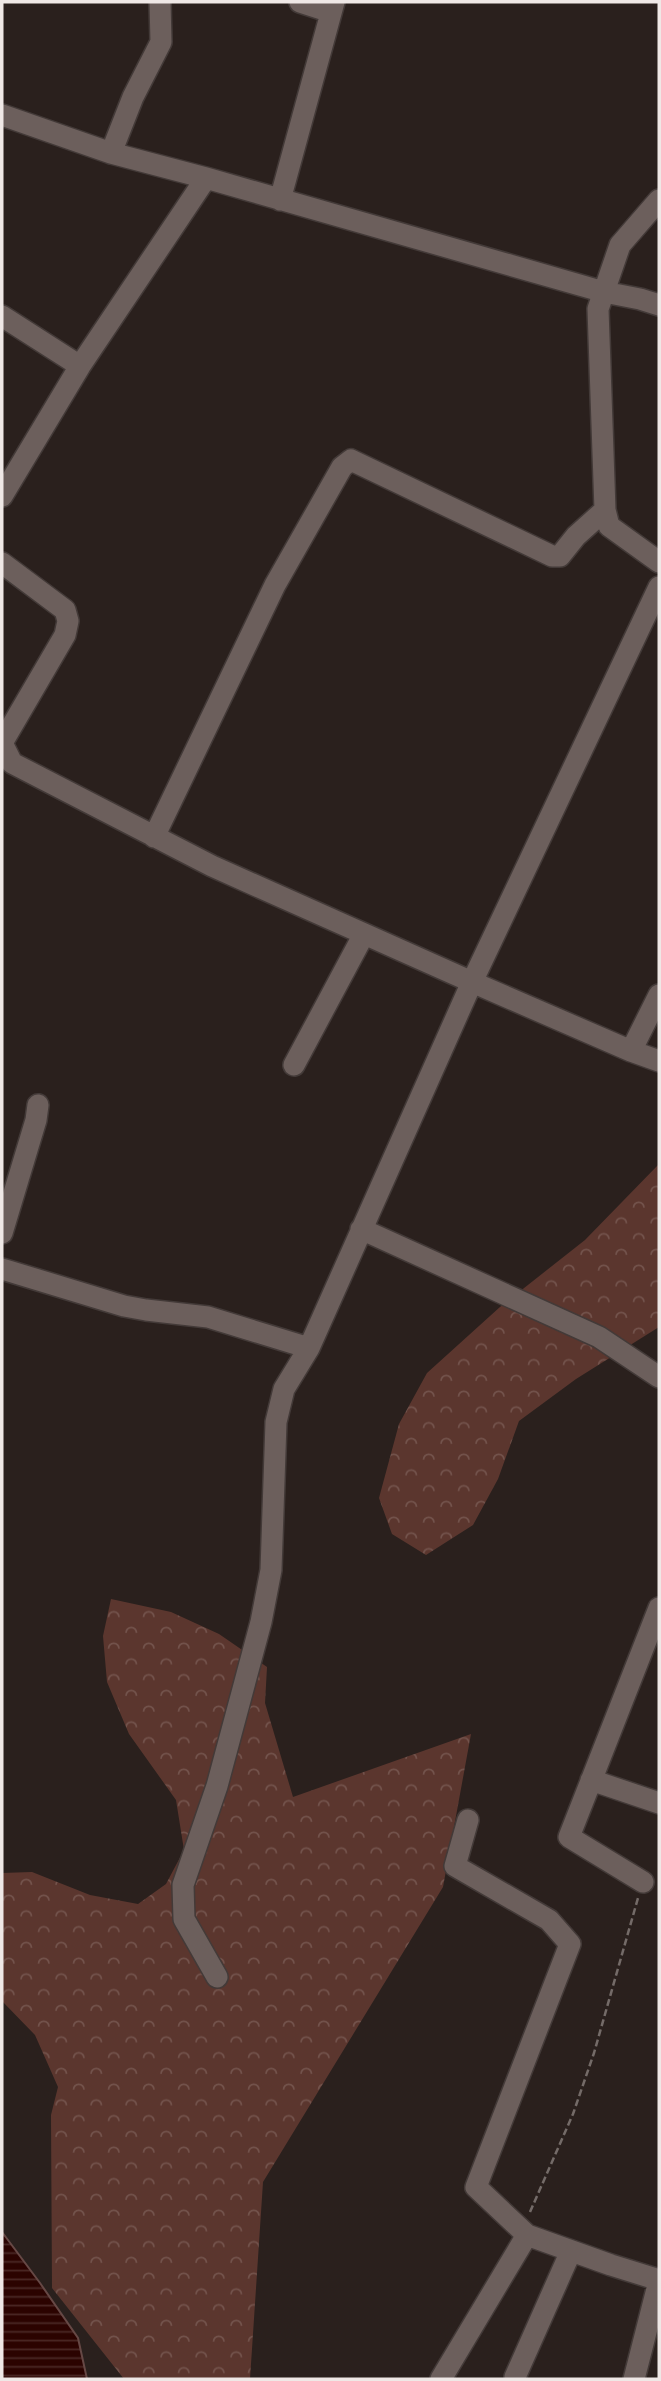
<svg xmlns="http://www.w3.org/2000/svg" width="661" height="2381" font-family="'Roboto Condensed',sans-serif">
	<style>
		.forest { fill: url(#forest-crowns) }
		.water { fill: url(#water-rules); stroke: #664845; stroke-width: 2 }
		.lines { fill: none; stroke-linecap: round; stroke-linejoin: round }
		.minor-casing { stroke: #433a38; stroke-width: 24 }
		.path { stroke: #746b68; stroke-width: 2.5; stroke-dasharray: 7 3.5; stroke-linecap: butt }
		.minor { stroke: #6c5f5c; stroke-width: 21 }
	</style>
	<defs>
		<pattern id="forest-crowns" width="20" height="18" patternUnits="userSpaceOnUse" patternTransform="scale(1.75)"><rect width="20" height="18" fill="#5b362e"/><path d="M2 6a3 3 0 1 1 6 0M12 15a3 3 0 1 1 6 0" fill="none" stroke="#73534c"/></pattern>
		<pattern id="water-rules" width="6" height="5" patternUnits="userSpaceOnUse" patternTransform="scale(1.75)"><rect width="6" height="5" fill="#2b0300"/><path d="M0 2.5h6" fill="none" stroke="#4a2825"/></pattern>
	</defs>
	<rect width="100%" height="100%" fill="#2a201d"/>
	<path class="forest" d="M 659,1164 L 659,1327 L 576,1379 L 519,1421 L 498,1479 L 473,1525 L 426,1555 L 392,1534 L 379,1498 L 399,1424 L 427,1373 L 500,1307 L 585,1240 Z
		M 111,1599 L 171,1612 L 219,1634 L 267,1667 L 265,1703 L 293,1797 L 471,1734 L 443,1887 L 263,2182 L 250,2379 L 124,2379 L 52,2288 L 51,2115 L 58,2087 L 35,2035 L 2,2001 L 2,1873 L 32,1872 L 90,1895 L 138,1904 L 166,1884 L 184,1850 L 176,1800 L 129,1734 L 107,1682 L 103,1636 Z"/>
	<path class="water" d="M 2,2232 L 40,2283 L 78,2338 L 87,2379 L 2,2379 Z"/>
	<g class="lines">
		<defs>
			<path id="minor" d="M 300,2 L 331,12
				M 2,115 L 111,153 L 206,178 L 604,292 L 640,299 L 659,305
				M 111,153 L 133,97 L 161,42 L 160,2
				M 280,200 L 334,2
				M 659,200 L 620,245 L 598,309 L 605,510 L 609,526 L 659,562
				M 2,316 L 80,366
				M 2,496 L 80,366 L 206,178
				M 2,563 L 65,610 L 68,621 L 65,635 L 2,743 L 12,763 L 212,866 L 472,982 L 631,1051 L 659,1061
				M 154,837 L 275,585 L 342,467 L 351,460 L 552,556 L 560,556 L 576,536 L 605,510
				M 631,1051 L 659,995
				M 294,1065 L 364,934
				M 361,1229 L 599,1337 L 659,1377
				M 2,1233 L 36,1120 L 38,1105
				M 2,1269 L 124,1306 L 146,1310 L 208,1317 L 309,1348
				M 591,1780 L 659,1803
				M 468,1820 L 455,1866 L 549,1920 L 570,1944 L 476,2187 L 527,2235
				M 643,1882 L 569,1837 L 659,1608
				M 217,1977 L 184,1919 L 183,1885 L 217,1786 L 261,1622 L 271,1570 L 276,1422 L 284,1389 L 309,1348 L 472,982 L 659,587
				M 515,2377 L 571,2251
				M 441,2379 L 527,2235 L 611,2265 L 659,2280
				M 634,2379 L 659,2281"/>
		</defs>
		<use href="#minor" class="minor-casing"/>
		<path class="path" d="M 530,2212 L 573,2114 L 594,2053 L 638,1898"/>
		<use href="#minor" class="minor"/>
	</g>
	<rect width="661" height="2381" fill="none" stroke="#efe8e6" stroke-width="7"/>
</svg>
